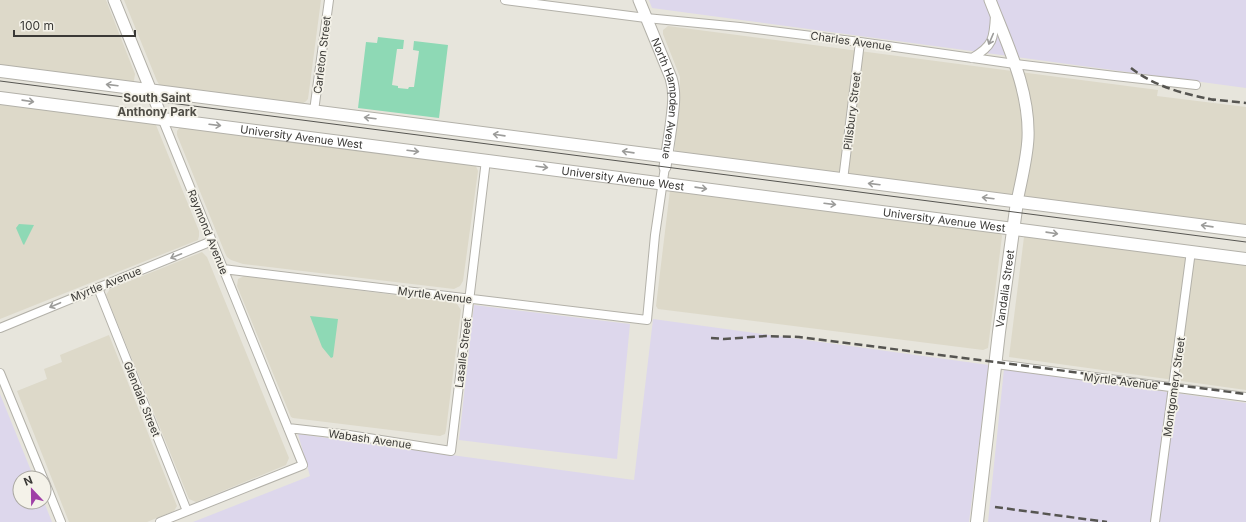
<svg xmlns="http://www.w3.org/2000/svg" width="1246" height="522" font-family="Inter,sans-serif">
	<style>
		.built { fill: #ddd9c9 }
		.industrial { fill: #ddd7ec }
		.green { fill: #8ed9b5 }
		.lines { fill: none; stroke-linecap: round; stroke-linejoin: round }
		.minor-casing { stroke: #b3b1a9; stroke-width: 10 }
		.tertiary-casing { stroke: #b3b1a9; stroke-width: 13 }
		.secondary-casing { stroke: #b3b1a9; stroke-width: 14 }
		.minor { stroke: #fff; stroke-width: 8 }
		.tertiary { stroke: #fff; stroke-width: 11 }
		.secondary { stroke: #fff; stroke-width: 12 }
		.tram { stroke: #565551; stroke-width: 1 }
		.rail { stroke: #565551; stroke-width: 2.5; stroke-dasharray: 8 4; stroke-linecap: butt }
		.oneway { stroke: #9c9c9a }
		.labels { text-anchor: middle; stroke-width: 3.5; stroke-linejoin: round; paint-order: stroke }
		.street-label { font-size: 11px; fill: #3a3936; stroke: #f4f2e9 }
		.neighbourhood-label { font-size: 12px; font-weight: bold; fill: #504e47; stroke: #f4f2e9 }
	</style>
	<rect width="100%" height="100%" fill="#e7e5dc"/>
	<path class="built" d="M 0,0 L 106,0 L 135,74 L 134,81 L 130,83 L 0,66 Z
		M 124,0 L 321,0 L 308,99 L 305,102 L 301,104 L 160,86 L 157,81 Z
		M 668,26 L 1158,90 L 1157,96 L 1246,107 L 1246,227 L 678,154 L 675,151 L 675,146 L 680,84 L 680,77 L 663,34 L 663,30 Z
		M 0,102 L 153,122 L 156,125 L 199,231 L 199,236 L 198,240 L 0,319 Z
		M 181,126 L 475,164 L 478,171 L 463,281 L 460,286 L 454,289 L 243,264 L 231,260 L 227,257 L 225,253 L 177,135 L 177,131 Z
		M 670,190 L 1000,232 L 1002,236 L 988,348 L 983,350 L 658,309 L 656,306 Z
		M 1028,234 L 1246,263 L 1246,390 L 1009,357 L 1024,237 Z
		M 202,252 L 207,257 L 289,458 L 286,465 L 196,502 L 189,499 L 106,295 L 110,289 Z
		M 244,276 L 451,302 L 457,304 L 461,310 L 446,430 L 445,434 L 440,436 L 293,418 L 291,417 L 237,286 L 238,279 Z
		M 109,335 L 177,506 L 174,511 L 147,522 L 69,522 L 17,391 L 47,379 L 44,369 L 62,362 L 60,355 Z"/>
	<path class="industrial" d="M 649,0 L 1246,0 L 1246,88 L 652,8 Z
		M 474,305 L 630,324 L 617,459 L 459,440 Z
		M 653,319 L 989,365 L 969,522 L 193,522 L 310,476 L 298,434 L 634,480 Z
		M 1004,369 L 1246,403 L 1246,522 L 988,522 Z
		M 0,394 L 34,478 L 20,478 L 20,502 L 44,502 L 52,522 L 0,522 Z"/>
	<path class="green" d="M 378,37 L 404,40 L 403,49 L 397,49 L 392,85 L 398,86 L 398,88 L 408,89 L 409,87 L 414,87 L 419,51 L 413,50 L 414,41 L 448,45 L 439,118 L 358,108 L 366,42 L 377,43 Z
		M 19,224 L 34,225 L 24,245 L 23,244 L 16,228 Z
		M 310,316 L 338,319 L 333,357 L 331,358 L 322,347 Z"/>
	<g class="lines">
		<defs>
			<path id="minor" d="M 505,0 L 646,18 L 740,27 L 860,42 L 1015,64 L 1115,76 L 1196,85
				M 972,58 C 993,46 994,39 995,15
				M 314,111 L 329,0
				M 843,180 L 860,42
				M 223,269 L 647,320 L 655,235 L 665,167
				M 98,288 L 187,511
				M 0,328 L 212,241
				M 996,364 L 1246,397
				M 0,373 L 43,478
				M 288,428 L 349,435 L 451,451 L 486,160
				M 44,480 L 61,522
				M 160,522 L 303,465 L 162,118
				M 1155,522 L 1191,251"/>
			<g id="tertiary">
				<path d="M 114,0 L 162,118"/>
				<path id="s1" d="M 639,0 L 671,78 C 676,94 673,109 671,126 C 669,139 667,153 665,167"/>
				<path d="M 990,0 C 1007,44 1030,90 1028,138 C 1027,159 1021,181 1017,202"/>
			</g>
			<g id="secondary">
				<path d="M 0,71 L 1246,231"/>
				<path id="s2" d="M 0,98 L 1246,259"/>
				<path id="s3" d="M 977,522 L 999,332 L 1017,202"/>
			</g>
		</defs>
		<use href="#minor" class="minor-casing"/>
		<use href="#tertiary" class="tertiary-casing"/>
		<use href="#secondary" class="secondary-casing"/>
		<use href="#minor" class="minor"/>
		<use href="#tertiary" class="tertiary"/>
		<use href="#secondary" class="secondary"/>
		<path class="tram" d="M 0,81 L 1246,242"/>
		<path class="rail" d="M 1131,68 C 1155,87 1185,94 1214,100
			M 1208,99 L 1246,103
			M 711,338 L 724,339 L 766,336 L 799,337 L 1246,394
			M 995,507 L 1107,522"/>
	</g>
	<defs><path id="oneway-shaft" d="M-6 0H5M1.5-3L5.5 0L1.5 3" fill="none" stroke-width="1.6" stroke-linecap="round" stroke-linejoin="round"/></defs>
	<g class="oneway">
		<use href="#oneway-shaft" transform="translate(991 39) rotate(113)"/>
		<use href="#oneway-shaft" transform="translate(112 85) rotate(-173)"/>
		<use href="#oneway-shaft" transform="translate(28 101) rotate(8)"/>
		<use href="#oneway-shaft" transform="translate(370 118) rotate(-173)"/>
		<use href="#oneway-shaft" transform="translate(215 125) rotate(7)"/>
		<use href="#oneway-shaft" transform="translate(499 135) rotate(-172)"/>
		<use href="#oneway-shaft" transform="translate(413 151) rotate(7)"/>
		<use href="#oneway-shaft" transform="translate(628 152) rotate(-172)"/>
		<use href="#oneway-shaft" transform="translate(542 167) rotate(7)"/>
		<use href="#oneway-shaft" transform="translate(874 184) rotate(-173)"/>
		<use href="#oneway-shaft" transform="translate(701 188) rotate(8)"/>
		<use href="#oneway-shaft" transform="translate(988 198) rotate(-173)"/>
		<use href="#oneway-shaft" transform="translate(830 204) rotate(7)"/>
		<use href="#oneway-shaft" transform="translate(1207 226) rotate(-172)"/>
		<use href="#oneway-shaft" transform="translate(1052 233) rotate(8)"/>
		<use href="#oneway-shaft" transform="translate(176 256) rotate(158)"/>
		<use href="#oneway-shaft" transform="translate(55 305) rotate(157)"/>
	</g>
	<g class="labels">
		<g class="street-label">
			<text transform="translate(851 41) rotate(8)" y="4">Charles Avenue</text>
			<text transform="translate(322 55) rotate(-83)" y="4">Carleton Street</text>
			<text dy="4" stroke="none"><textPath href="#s1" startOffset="104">North Hampden Avenue</textPath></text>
			<text transform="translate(852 111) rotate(-83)" y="4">Pillsbury Street</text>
			<text dy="4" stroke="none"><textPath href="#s2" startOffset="304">University Avenue West</textPath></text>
			<text dy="4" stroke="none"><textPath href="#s2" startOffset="628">University Avenue West</textPath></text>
			<text dy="4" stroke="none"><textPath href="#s2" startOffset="952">University Avenue West</textPath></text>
			<text transform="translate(208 232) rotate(68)" y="4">Raymond Avenue</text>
			<text transform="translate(106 284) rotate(-22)" y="4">Myrtle Avenue</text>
			<text dy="4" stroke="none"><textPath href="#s3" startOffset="235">Vandalia Street</textPath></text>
			<text transform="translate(435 295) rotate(7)" y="4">Myrtle Avenue</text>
			<text transform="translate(463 353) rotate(-83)" y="4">Lasalle Street</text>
			<text transform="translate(1121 381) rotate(7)" y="4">Myrtle Avenue</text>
			<text transform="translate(1174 387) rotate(-82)" y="4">Montgomery Street</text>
			<text transform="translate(142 399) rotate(68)" y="4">Glendale Street</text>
			<text transform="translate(370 439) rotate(8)" y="4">Wabash Avenue</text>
		</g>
		<g class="neighbourhood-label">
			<text x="157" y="102">South Saint<tspan x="157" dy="14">Anthony Park</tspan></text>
		</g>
	</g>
	<g transform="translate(32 490) rotate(338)"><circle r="19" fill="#f4f2e9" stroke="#aaa8a1"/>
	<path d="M0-3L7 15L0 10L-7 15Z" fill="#9f3fa7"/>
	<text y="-6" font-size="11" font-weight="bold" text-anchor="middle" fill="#3a3936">N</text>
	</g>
	<path d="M14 30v6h121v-6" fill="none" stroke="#3a3936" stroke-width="2"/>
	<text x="20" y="30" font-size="12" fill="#3a3936" stroke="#f4f2e9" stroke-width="3" paint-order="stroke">100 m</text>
</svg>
